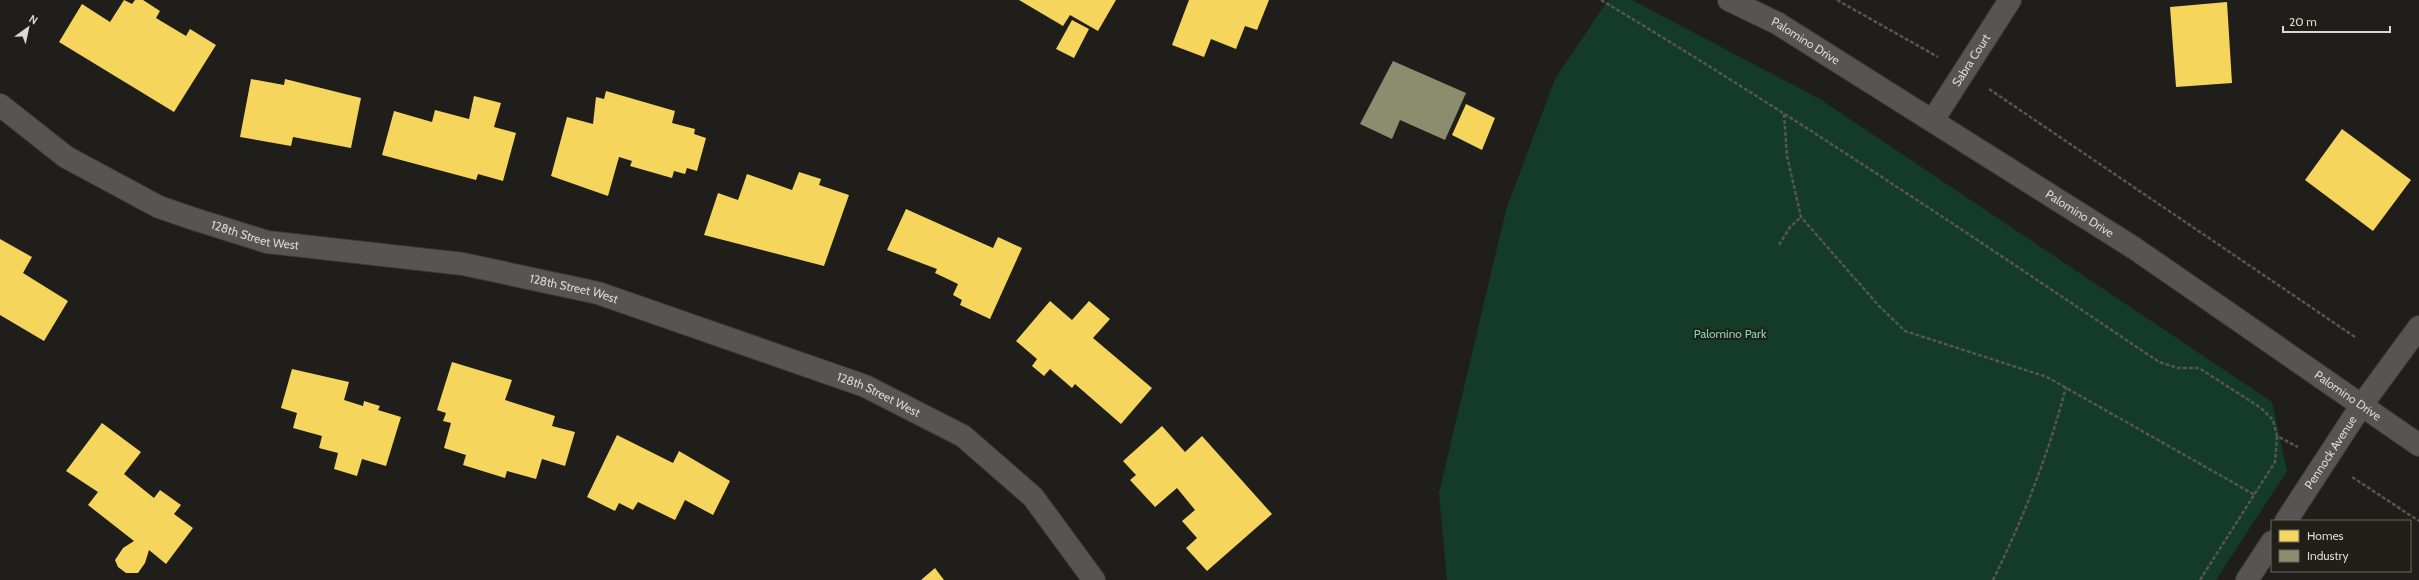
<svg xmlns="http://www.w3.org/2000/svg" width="2419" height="580" font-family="Cabin,sans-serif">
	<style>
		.green { fill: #143b2a }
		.homes { fill: #f6d55c }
		.industry { fill: #8c8c6e }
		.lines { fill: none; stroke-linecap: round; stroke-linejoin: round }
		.minor-casing { stroke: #3a3a36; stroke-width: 24 }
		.tertiary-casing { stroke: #3a3a36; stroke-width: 24 }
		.path { stroke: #565551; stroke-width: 2.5; stroke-dasharray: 4 2; stroke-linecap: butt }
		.minor { stroke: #565553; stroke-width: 22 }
		.tertiary { stroke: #565553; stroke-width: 22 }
		.labels { text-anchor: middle; stroke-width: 4; stroke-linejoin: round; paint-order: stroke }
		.street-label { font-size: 12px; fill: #dad9d4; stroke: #211f18 }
		.park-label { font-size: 12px; fill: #7ed9af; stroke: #211f18 }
	</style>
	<rect width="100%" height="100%" fill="#1f1e1a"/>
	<path class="green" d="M 1608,0 L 1632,0 L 1820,99 L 2272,402 L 2287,471 L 2216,580 L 1447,580 L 1439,493 L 1506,210 L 1555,79 Z"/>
	<path class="homes" d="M 124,0 L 132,4 L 135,0 L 143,0 L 160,11 L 156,18 L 186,36 L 190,29 L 216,45 L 174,112 L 59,42 L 82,4 L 110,22 Z
		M 1019,0 L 1116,0 L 1098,31 L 1070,15 L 1063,26 Z
		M 1189,0 L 1269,0 L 1257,30 L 1245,26 L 1236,49 L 1211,39 L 1204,57 L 1172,45 Z
		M 2227,2 L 2232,83 L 2176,87 L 2170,7 Z
		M 1072,20 L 1089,29 L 1074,58 L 1056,49 Z
		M 251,79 L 284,85 L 285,79 L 361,98 L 351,148 L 293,137 L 291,146 L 240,137 Z
		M 606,91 L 675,111 L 672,123 L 695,129 L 694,134 L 706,138 L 697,171 L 687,168 L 685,174 L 674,171 L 672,178 L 630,166 L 632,161 L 619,157 L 608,196 L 551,176 L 567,117 L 593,124 L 596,97 L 604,99 Z
		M 474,96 L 501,103 L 494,127 L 516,133 L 503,181 L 478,174 L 476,180 L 382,155 L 394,111 L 432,122 L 435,110 L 469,119 Z
		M 1466,104 L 1495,118 L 1482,150 L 1452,135 Z
		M 2342,129 L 2411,180 L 2373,231 L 2305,180 Z
		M 799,172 L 821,179 L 819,185 L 849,195 L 824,266 L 704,235 L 718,193 L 738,200 L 747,174 L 792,190 Z
		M 906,209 L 993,248 L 998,237 L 1022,248 L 990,319 L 960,305 L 962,300 L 953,295 L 958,284 L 935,273 L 937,269 L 887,250 Z
		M 0,239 L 32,257 L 23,273 L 68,301 L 44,341 L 0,315 Z
		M 1050,301 L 1072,320 L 1089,301 L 1110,319 L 1093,338 L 1152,388 L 1121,424 L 1075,384 L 1072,388 L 1050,369 L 1044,376 L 1032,366 L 1037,359 L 1016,341 Z
		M 452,362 L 512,380 L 505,400 L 555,416 L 552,426 L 575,432 L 565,466 L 542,459 L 536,479 L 507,471 L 505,478 L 463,465 L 466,455 L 444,448 L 451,423 L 443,421 L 446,413 L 437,410 Z
		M 292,369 L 349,382 L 344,400 L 363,406 L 364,401 L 380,406 L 378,410 L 401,417 L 386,466 L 362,459 L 357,476 L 334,469 L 338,453 L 319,448 L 322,436 L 293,428 L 297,413 L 281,408 Z
		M 102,423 L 141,452 L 124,474 L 154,498 L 160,490 L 181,505 L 174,514 L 193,528 L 166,564 L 149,550 L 145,563 L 138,573 L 126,573 L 118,567 L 115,560 L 123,548 L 134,541 L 88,505 L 98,492 L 66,471 Z
		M 1162,426 L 1185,452 L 1202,436 L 1272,514 L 1207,571 L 1186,548 L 1197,538 L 1182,521 L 1195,510 L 1177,488 L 1155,507 L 1130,480 L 1136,475 L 1123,461 Z
		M 617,435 L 673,463 L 679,451 L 730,481 L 713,515 L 685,500 L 675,520 L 638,502 L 633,510 L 619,503 L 615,511 L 587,497 Z
		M 935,568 L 944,580 L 921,580 Z"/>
	<path class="industry" d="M 1393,61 L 1466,93 L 1445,140 L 1400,120 L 1392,139 L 1360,124 Z"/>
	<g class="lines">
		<defs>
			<g id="minor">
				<path id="s1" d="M 0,105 L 66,157 L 159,207 L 194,219 L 267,242 L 463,264 L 598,293 L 865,386 L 963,436 L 1033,497 L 1094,580"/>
				<path id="s2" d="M 1933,120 L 2010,0"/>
				<path d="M 2361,406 L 2419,327"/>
			</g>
			<g id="tertiary">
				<path id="s3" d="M 1729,0 L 1777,23 L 2134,248 L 2419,445"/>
				<path id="s4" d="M 2286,521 L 2361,406"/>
				<path d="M 2247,580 L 2272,542"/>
			</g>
		</defs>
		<use href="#minor" class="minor-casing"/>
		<use href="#tertiary" class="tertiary-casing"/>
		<path class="path" d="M 1601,0 C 1791,114 1975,238 2159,362 L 2178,368 L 2199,368 L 2261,408 L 2273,420 L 2277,436 L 2298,447
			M 1837,0 L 1938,57
			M 1989,89 L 2355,337
			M 1784,114 L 1787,156 L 1801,217 L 1879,306 L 1905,331 L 2047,377 L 2255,495
			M 1779,245 L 1790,227 L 1801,217
			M 2352,477 L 2419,521
			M 1993,580 C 2023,519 2049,453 2066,387
			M 2200,580 L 2275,462 L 2277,436"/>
		<use href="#minor" class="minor"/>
		<use href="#tertiary" class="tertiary"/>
	</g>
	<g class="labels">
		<g class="street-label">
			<text dy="4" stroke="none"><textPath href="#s3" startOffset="87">Palomino Drive</textPath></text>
			<text dy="4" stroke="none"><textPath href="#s2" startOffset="71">Sabra Court</textPath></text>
			<text dy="4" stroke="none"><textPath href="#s3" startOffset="411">Palomino Drive</textPath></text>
			<text dy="4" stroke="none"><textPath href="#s1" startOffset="290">128th Street West</textPath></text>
			<text dy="4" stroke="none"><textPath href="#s1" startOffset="614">128th Street West</textPath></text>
			<text dy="4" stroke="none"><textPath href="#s1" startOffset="937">128th Street West</textPath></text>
			<text dy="4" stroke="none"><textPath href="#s3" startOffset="735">Palomino Drive</textPath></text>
			<text dy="4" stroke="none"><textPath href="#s4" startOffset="82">Pennock Avenue</textPath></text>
		</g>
		<g class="park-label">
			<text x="1730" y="338">Palomino Park</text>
		</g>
	</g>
	<rect x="2271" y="520" width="140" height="52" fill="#211f18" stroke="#6b6963"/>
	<rect x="2279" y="530" width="20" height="12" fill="#f6d55c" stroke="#6b6963"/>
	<text x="2307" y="540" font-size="12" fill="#dad9d4">Homes</text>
	<rect x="2279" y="550" width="20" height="12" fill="#8c8c6e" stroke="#6b6963"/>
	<text x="2307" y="560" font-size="12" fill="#dad9d4">Industry</text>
	<g transform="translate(28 28) rotate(33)" stroke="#211f18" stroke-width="3" paint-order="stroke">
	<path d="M0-3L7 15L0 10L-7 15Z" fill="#dad9d4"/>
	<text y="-6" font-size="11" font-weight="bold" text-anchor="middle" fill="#dad9d4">N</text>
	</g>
	<path d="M2283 26v6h107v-6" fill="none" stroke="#dad9d4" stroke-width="2"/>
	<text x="2289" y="26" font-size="12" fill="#dad9d4" stroke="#211f18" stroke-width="3" paint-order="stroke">20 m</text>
</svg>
